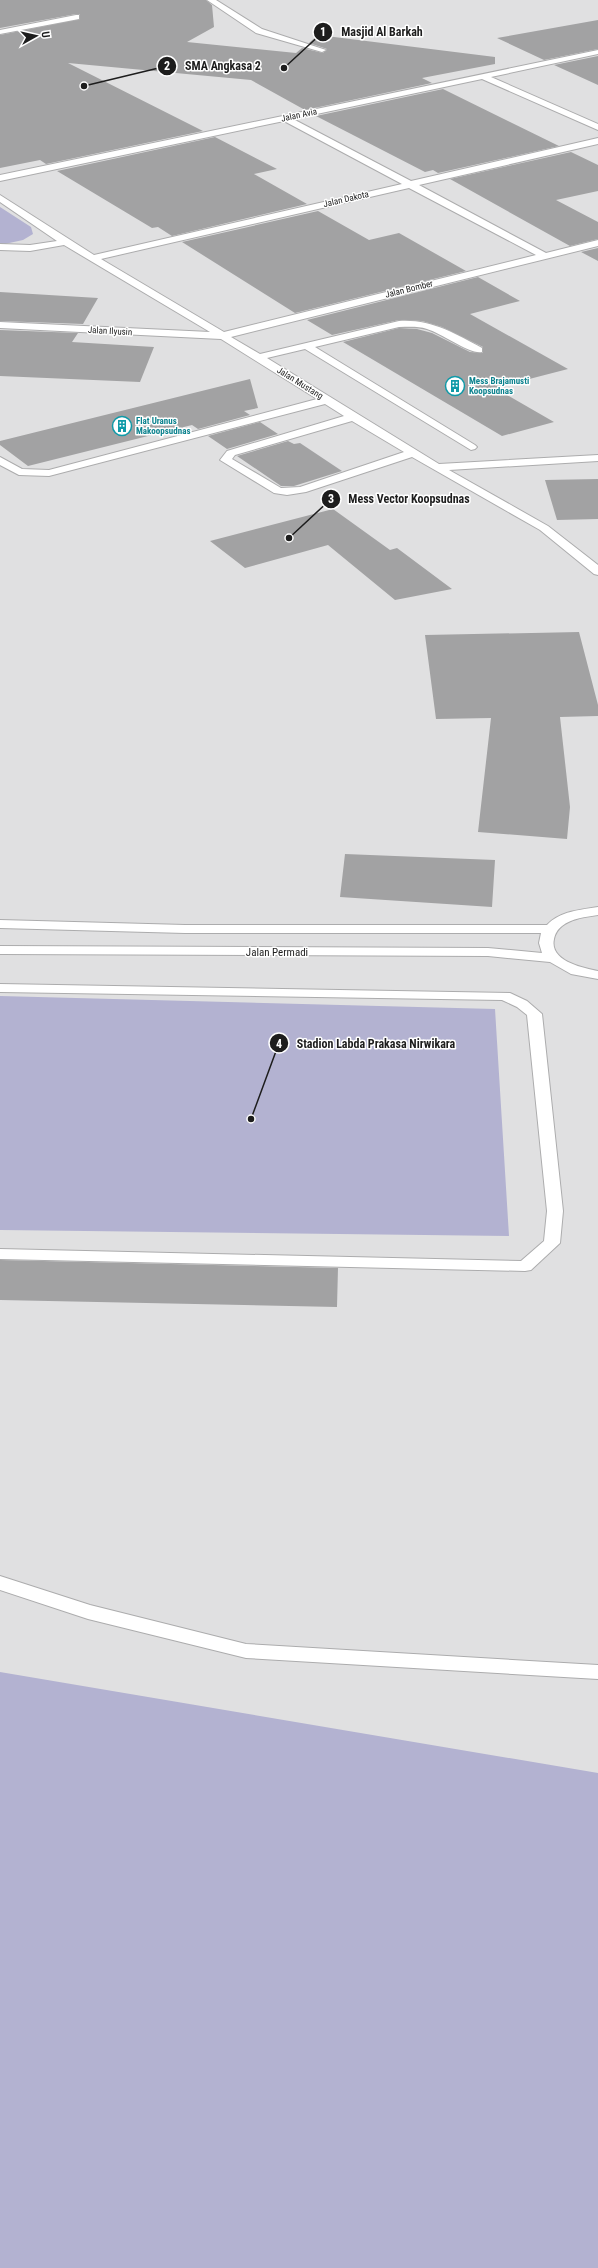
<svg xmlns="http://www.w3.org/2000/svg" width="598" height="2268" font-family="'Roboto Condensed',sans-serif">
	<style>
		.green { fill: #b3b2d1 }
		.building { fill: #a2a2a3 }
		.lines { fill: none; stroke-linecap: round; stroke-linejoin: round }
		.service-casing { stroke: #acacad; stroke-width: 2 }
		.service { fill: #fff; fill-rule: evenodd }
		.labels { text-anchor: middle; stroke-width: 3; stroke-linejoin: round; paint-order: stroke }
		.far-street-label { font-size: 9px; fill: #1d1d1d; stroke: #fff }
		.far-culture-label { font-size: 9px; font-weight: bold; fill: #0d838f; stroke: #fff; text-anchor: start }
		.street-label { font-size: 11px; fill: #1d1d1d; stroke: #fff }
		.leader { fill: none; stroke: #1d1d1d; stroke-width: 1.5 }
		.callout-dot { fill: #1d1d1d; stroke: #fff; stroke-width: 1.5 }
		.mark-label { font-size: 12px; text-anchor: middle; font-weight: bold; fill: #fff }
		.callout-label { font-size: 12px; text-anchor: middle; font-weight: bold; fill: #1d1d1d; stroke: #fff; stroke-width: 3; stroke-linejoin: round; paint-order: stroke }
	</style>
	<rect width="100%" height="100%" fill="#e0e0e1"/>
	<path class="green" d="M 0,207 L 31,227 L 33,234 L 23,240 L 0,245 Z
		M 0,996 L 495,1009 L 509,1236 L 0,1230 Z
		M 0,1672 L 598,1773 L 598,2268 L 0,2268 Z"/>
	<path class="building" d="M 0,0 L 206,0 L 212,5 L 214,27 L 187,42 L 296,53 L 302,48 L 323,53 L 327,49 L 309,43 L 318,35 L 495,57 L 495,64 L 422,78 L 432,83 L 305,110 L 251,80 L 68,63 L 203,131 L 46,164 L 40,160 L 0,168 L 0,35 L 80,19 L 80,14 L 76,14 L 0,28 Z
		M 598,20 L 598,49 L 544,60 L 497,38 Z
		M 598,56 L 598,85 L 554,65 Z
		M 443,89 L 559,146 L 438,173 L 433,170 L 425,172 L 316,116 Z
		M 215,137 L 277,169 L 254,174 L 307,204 L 172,236 L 158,227 L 152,228 L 57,171 Z
		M 571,152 L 598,165 L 598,191 L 556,200 L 598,222 L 598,239 L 570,246 L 450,179 Z
		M 318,211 L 369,240 L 399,233 L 466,271 L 295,313 L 182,242 Z
		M 598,248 L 598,261 L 581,252 Z
		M 478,277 L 520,301 L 470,314 L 568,369 L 495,388 L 554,422 L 502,436 L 343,342 L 399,328 L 417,329 L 432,333 L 470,352 L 483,353 L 483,347 L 442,327 L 422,321 L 399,320 L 332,335 L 307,320 Z
		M 0,292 L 98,298 L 83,324 L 0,321 Z
		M 0,330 L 78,333 L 72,342 L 154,347 L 140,382 L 0,376 Z
		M 250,379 L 258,408 L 244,411 L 250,415 L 198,429 L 192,425 L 28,466 L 0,445 L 0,441 Z
		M 260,422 L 278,434 L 227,449 L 208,436 Z
		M 288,441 L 294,444 L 300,443 L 342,471 L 294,486 L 281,486 L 237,456 Z
		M 598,479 L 598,519 L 557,520 L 545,480 Z
		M 333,509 L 390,550 L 397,548 L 452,589 L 395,600 L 328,545 L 245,568 L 210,541 Z
		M 579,632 L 598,705 L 598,716 L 560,717 L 570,807 L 567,839 L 478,832 L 491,718 L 436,719 L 425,635 Z
		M 345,854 L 495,860 L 492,907 L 340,897 Z
		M 0,1260 L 338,1268 L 337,1307 L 0,1300 Z"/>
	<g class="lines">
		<defs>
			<path id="service" d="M 207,0 L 216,0 L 262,29 L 326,50 L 322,52 L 256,33 Z
				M 76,15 L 79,15 L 79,19 L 0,34 L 0,30 Z
				M 598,50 L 598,54 L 491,77 L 598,124 L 598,130 L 482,79 L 293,119 L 411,181 L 598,138 L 598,144 L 419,185 L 546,253 L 598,240 L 598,246 L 231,337 L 260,354 L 399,321 C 431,319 454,333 482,348 L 482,352 C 471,355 441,333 427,329 C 418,326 409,327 399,327 L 315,347 L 475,445 L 477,447 L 475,449 L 471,450 L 305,349 L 267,358 L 439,464 L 598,455 L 598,461 L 449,470 L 548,526 L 598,565 L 598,575 L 594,574 L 540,530 L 412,457 L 306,492 L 287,495 L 274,493 L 220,460 L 227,451 L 344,416 L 325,404 L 49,476 L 19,475 L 0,465 L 0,457 L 22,469 L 49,470 L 317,399 L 221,339 L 0,328 L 0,322 L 210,332 L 64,245 L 30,251 L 0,250 L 0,244 L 30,245 L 57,241 L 0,202 L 0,195 L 94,255 L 402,184 L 284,121 L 0,181 L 0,175 ZM 409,188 L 536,255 L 224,332 L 101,259 ZM 352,421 L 404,452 L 300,487 L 281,488 L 232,459 L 235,455 Z
				M 598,907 L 598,915 C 586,917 572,918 562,926 C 557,930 555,934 554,939 C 549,961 583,968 598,971 L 598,979 L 571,974 L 550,962 L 488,956 L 0,954 L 0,946 L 488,948 L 542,953 L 539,943 L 541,933 L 185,933 L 0,928 L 0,920 L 185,925 L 547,925 C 560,911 580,910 598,907 Z
				M 0,984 L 510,993 L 527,1001 L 542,1014 L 563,1211 L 560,1243 L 531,1270 L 525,1271 L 0,1259 L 0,1249 L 521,1261 L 544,1241 L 547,1211 L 527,1015 L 517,1007 L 502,1000 L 0,992 Z
				M 0,1576 L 90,1605 L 246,1644 L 598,1665 L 598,1679 L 246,1658 L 88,1619 L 0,1590 Z"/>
		</defs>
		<use href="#service" class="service-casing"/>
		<use href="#service" class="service"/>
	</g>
	<defs>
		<symbol id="building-ring" viewBox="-11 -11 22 22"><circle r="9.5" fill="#fff" stroke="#0f9aa8" stroke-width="1.5"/><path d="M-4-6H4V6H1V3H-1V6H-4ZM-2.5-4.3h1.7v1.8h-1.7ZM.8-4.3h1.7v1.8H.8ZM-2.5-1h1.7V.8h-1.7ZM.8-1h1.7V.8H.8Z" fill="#0f9aa8"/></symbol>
	</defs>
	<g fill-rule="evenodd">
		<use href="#building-ring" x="444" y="375" width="22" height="22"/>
		<use href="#building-ring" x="111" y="415" width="22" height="22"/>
	</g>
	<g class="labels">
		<g class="far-street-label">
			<text transform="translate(299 115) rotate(-12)" y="3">Jalan Avia</text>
			<text transform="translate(346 199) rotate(-13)" y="3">Jalan Dakota</text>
			<text transform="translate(409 289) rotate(-14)" y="3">Jalan Bomber</text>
			<text transform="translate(110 331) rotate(3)" y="3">Jalan Ilyusin</text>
			<text transform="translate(300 383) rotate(32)" y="3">Jalan Mustang</text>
		</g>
		<g class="far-culture-label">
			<text x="469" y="384">Mess Brajamusti<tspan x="469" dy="10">Koopsudnas</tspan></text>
			<text x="136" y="424">Flat Uranus<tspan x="136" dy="10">Makoopsudnas</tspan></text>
		</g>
		<g class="street-label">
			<text x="277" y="956">Jalan Permadi</text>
		</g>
	</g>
	<path class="leader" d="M284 68L323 32M84 86L167 66M289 538L331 499M251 1119L279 1043"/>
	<g class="callout-dot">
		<circle cx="284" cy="68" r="4"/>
		<circle cx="84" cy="86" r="4"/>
		<circle cx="289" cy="538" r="4"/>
		<circle cx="251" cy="1119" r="4"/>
		<circle cx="323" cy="32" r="10"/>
		<circle cx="167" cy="66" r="10"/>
		<circle cx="331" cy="499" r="10"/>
		<circle cx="279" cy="1043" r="10"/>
	</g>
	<g class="mark-label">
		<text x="323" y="36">1</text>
		<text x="167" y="70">2</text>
		<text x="331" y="503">3</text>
		<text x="279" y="1048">4</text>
	</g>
	<g class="callout-label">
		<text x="382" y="36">Masjid Al Barkah</text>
		<text x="223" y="70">SMA Angkasa 2</text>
		<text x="409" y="503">Mess Vector Koopsudnas</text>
		<text x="376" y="1048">Stadion Labda Prakasa Nirwikara</text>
	</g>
	<g transform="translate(36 36) rotate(82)" stroke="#ffffff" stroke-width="3" paint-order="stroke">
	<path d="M0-3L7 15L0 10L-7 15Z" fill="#1d1d1d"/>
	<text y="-6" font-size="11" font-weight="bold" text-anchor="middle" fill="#1d1d1d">U</text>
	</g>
</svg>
